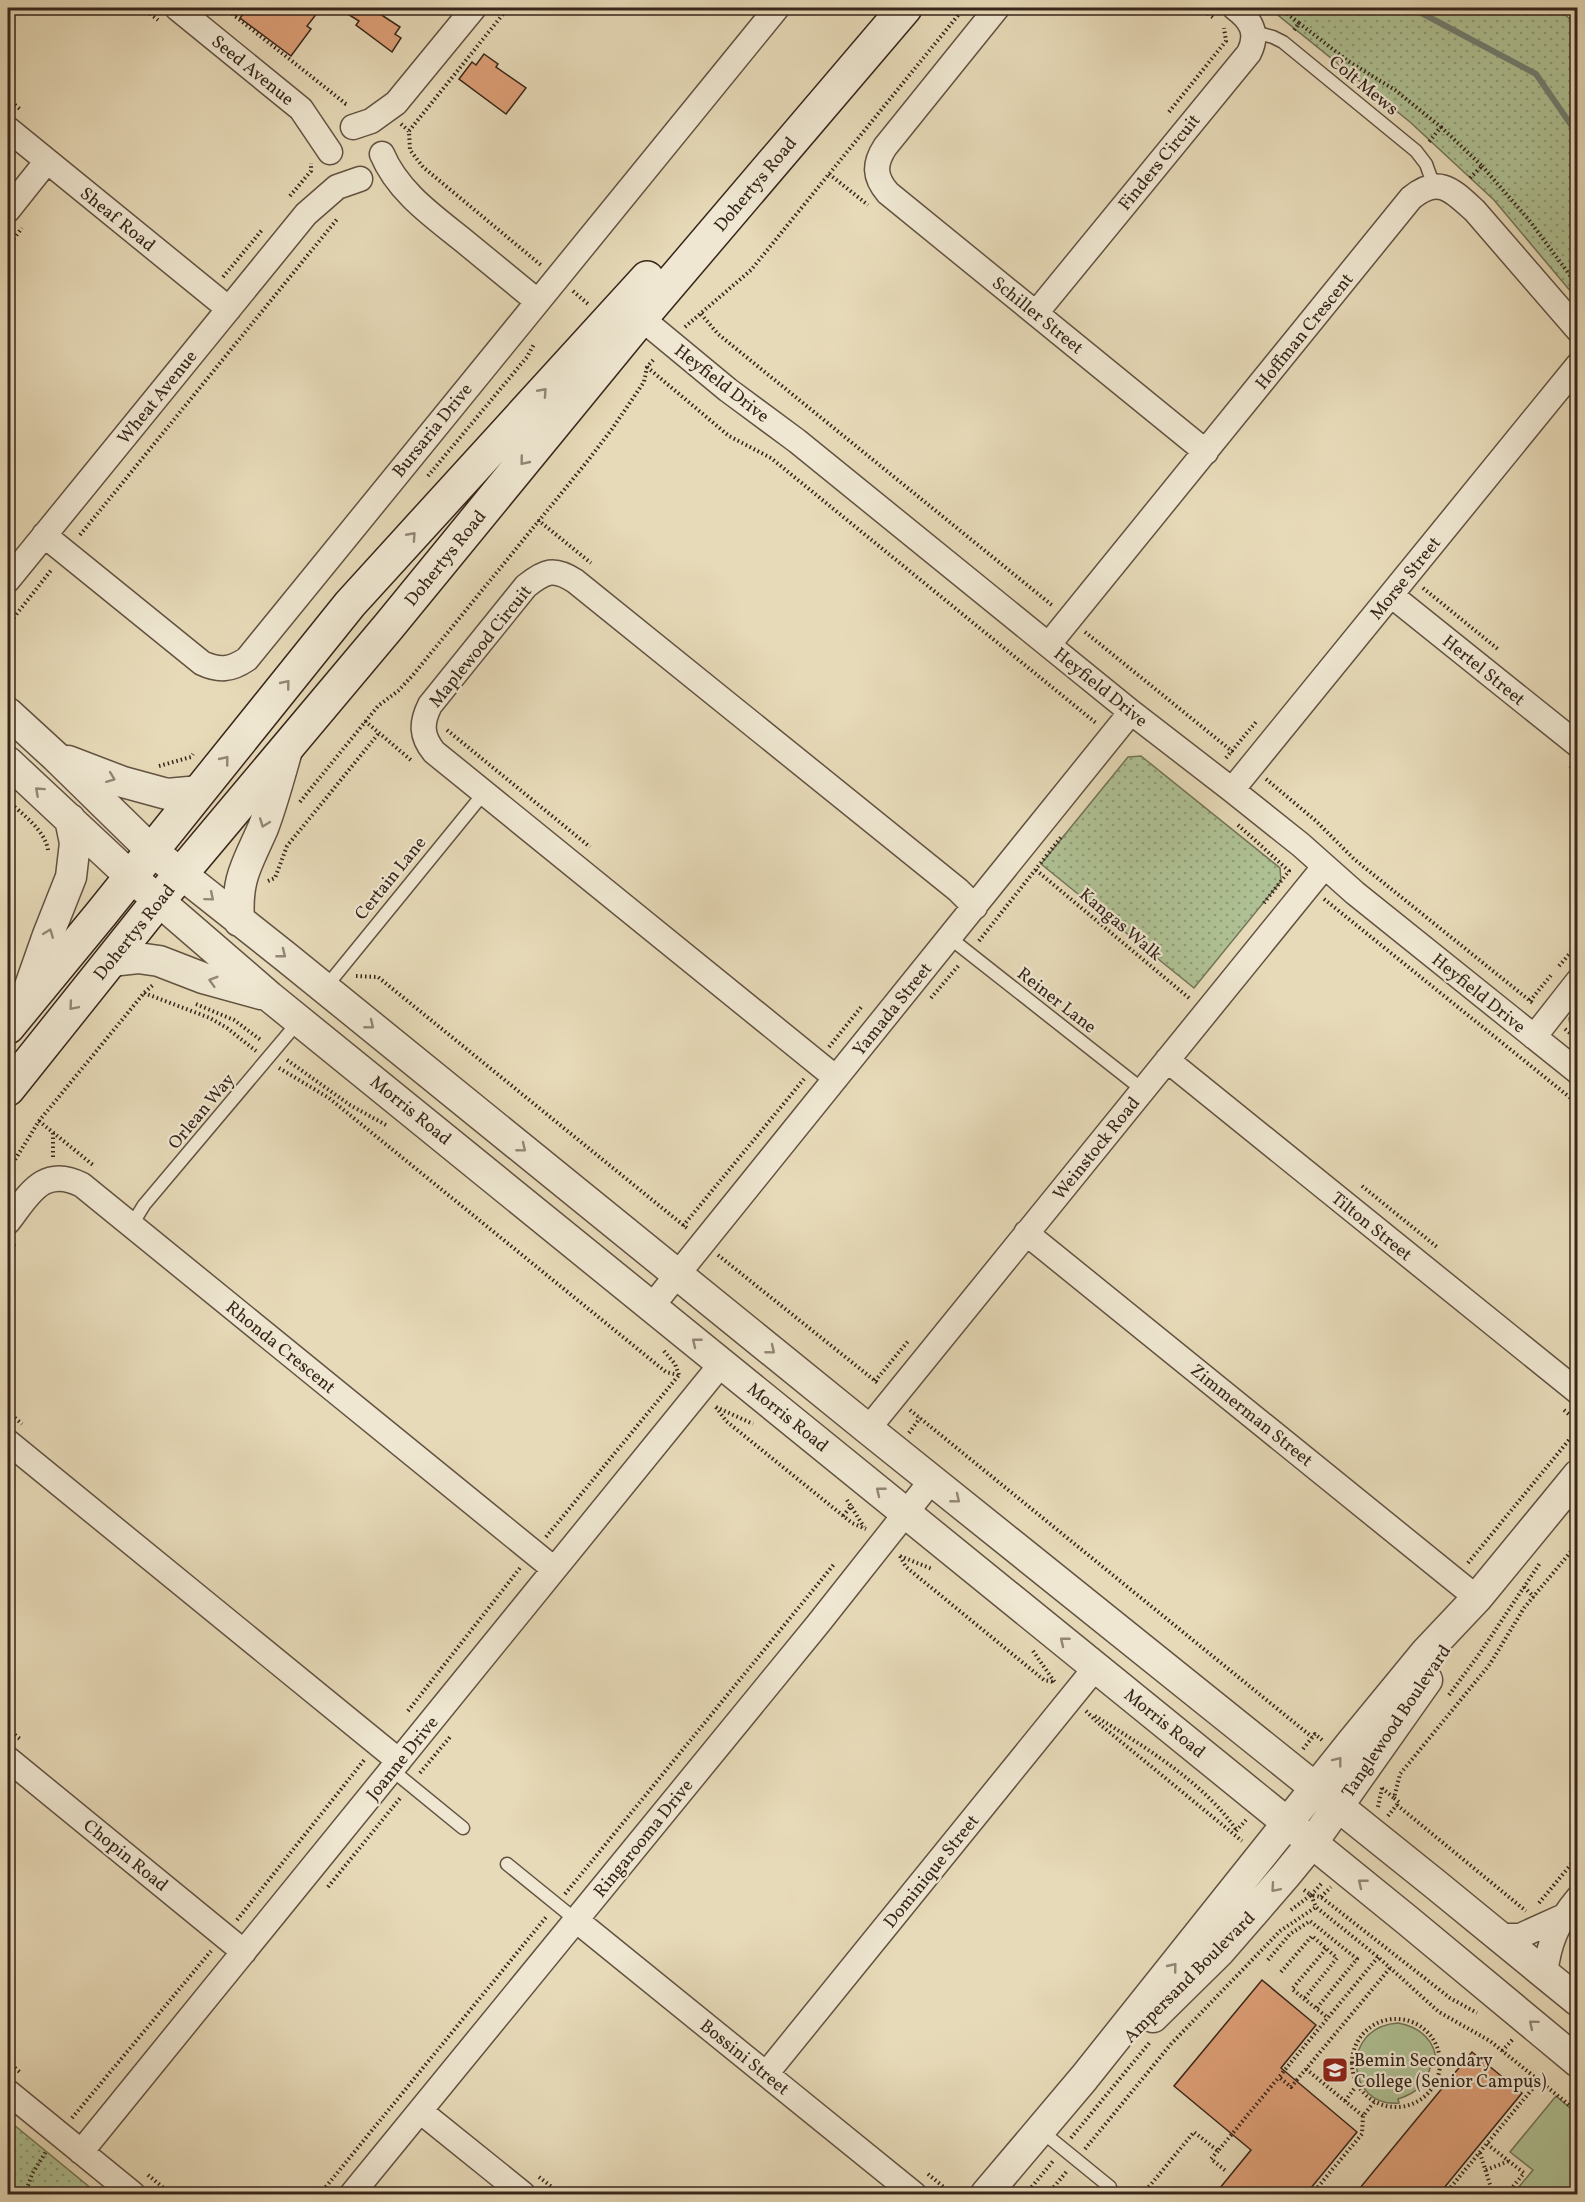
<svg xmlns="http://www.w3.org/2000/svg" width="1585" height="2202" font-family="Vollkorn,serif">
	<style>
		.grass { fill: #afc194; stroke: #737358; stroke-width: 1.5 }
		.park { fill: url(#park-dots); stroke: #737358; stroke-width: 1.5 }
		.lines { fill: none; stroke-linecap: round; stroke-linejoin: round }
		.stream { stroke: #717f72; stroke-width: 6 }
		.building { fill: #dfa078; stroke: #37251b; stroke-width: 1.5 }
		.service-casing { stroke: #635242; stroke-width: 15 }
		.minor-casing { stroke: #635242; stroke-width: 27 }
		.tertiary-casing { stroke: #635242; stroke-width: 33 }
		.secondary-casing { stroke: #37251b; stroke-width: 36 }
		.path { stroke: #37251b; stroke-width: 4; stroke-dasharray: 1.5 3; stroke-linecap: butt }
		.service { stroke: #efe7d1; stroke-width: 12 }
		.minor { stroke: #efe7d1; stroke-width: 24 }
		.tertiary { stroke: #efe7d1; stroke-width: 30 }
		.secondary { stroke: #efe7d1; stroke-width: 33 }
		.oneway { stroke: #938676 }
		.labels { text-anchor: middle; stroke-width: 4.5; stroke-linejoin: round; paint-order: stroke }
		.street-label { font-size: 18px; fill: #37251b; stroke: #efe7d1 }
		.poi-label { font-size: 18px; fill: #37251b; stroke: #efe7d1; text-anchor: start }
	</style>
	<defs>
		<pattern id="park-dots" width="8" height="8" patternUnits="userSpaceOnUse" patternTransform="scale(1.5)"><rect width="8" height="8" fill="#afc194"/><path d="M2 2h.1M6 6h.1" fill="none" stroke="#8f9d78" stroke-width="1.8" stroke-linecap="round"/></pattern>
	</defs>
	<rect width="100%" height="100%" fill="#e7dab8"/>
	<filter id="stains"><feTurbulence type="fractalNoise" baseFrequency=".00333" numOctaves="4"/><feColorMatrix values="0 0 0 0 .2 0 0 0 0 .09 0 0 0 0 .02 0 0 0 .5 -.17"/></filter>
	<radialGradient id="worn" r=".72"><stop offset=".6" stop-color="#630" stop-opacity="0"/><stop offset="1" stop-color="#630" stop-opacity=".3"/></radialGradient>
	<path class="grass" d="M 1398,2023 C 1420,2027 1437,2041 1436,2065 L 1431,2065 C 1426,2084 1417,2093 1398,2099 L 1399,2103 C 1346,2108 1339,2027 1398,2023 Z
		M 1556,2096 L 1577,2114 L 1577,2194 L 1513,2194 L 1533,2170 L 1510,2152 Z"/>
	<path class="park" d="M 1269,8 L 1557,8 L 1577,25 L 1577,299 L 1494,200 L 1410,122 Z
		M 1141,756 L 1280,868 L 1281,881 L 1194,988 L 1041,864 L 1128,757 Z
		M 1577,1008 L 1577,1037 L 1571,1032 L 1569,1018 Z
		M 8,2120 L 98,2194 L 8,2194 Z"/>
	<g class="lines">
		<path class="stream" d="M 1412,8 L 1536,74 L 1578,135"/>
	</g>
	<path class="building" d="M 248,8 L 321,8 L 307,26 L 311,29 L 291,56 L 240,18 Z
		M 338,8 L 371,8 L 400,27 L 395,34 L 401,38 L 392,52 L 356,25 L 359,21 Z
		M 484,54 L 498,64 L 496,67 L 526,88 L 506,114 L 459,79 L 472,62 L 476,65 Z
		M 1262,1980 L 1316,2025 L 1281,2068 L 1357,2132 L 1306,2194 L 1215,2194 L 1251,2150 L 1174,2086 Z
		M 1472,2052 L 1522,2093 L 1439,2194 L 1355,2194 Z"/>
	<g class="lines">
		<defs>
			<path id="service" d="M 1254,32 L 1273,37 L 1283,42 L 1416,151 L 1426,164 L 1434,186
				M 950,938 L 1143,1090
				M 325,988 L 484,793
				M 131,1226 L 144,1205 L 299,1021
				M 392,1770 L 463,1828
				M 507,1864 L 576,1920
				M 1040,2130 L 1110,2187"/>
			<path id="minor" d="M 177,8 L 301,109 L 330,152
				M 997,8 L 885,147 C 874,164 874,177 888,193 L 1206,452
				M 353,127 L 371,121 L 396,103 L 474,8
				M 8,129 L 229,309
				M 382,154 C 398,192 433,216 464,241 C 488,261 513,281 537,301
				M 8,210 L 47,161
				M 1036,313 L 1249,53 C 1259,33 1251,20 1235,8
				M 641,318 L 728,390 L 797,441 L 1131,712 L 1232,790 L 1301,845 L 1355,893 L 1578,1072
				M 44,535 L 202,663 C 219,671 231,670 247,659 L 777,8
				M 8,580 L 306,214 L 337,187 L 360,179
				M 1391,595 L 1578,745
				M 1049,644 L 1411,198 C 1439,175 1452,190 1475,211 L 1578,330
				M 1232,790 L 1578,365
				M 1534,1037 L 1578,981
				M 1167,1060 L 1578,1392
				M 836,1078 L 434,752 C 421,736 421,723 430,705 L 526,586 C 545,571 554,567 575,581 L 958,890 L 975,907
				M 8,1222 C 29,1195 43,1165 82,1185 L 554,1569
				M 1026,1233 L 1477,1598
				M 652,1306 L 1131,712
				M 868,1429 L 1324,867
				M 8,1442 L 399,1761
				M 8,1759 L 244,1952
				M 576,1920 L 914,2194
				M 1498,1936 L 1520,1936 L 1562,1917
				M 1545,1974 C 1549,1942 1557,1923 1578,1898
				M 766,2074 L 1096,1667
				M 8,2092 L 133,2194
				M 420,2111 L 523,2194
				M 81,2152 L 722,1363
				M 352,2194 L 818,1624 L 932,1480"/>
			<path id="tertiary" d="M 8,713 L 56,757 L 151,850 L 286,957 L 868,1429 L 1435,1884 L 1578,2001
				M 68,761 L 123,782 L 167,794 L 200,791
				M 8,762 L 130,876 L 270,997 L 1407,1920 L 1578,2062
				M 239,921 C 236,878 247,865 263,828 C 273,802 280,774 288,747
				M 111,961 L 138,958 L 159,961 L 203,978 L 261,994
				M 24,1003 L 48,935 L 71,877 L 75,843 L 70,819
				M 1153,2017 L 1220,1951 L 1285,1876 L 1312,1843 L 1427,1680
				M 986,2194 L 1084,2078 L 1352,1742 L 1426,1652 L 1477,1598 L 1578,1475"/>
			<path id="secondary" d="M 8,1027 L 101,914 L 350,604 L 647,278
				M 8,1089 L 159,900 L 389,626 L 641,318 L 905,8"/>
		</defs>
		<use href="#service" class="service-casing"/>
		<use href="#minor" class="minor-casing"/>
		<use href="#tertiary" class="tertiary-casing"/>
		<use href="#secondary" class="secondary-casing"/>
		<path class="path" d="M 143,8 L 158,20
			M 225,8 L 346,104 L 349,104
			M 1201,8 L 1215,19
			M 1280,8 L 1299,23 L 1294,30
			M 1577,8 L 1578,8
			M 235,16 L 242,8
			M 1299,23 L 1348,61 L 1395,90 L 1441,127 L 1429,142
			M 8,99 L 21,110
			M 1169,112 L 1226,41 L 1224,28
			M 401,124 L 409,131 L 410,150 L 423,167 L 542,266
			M 1441,127 L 1482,166 L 1468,180
			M 409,131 L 508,8
			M 1482,166 L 1529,220 L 1578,286
			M 829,174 L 868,205
			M 290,196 L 311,171 L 311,163
			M 8,246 L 22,228
			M 223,277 L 262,230
			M 573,291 L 588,304
			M 701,314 L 718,334 L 1053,606
			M 685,327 L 751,270 L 964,8
			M 647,367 L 729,436 L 771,458 L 1096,723
			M 428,476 L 527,357 L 534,344
			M 538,520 L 591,563
			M 80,535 L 338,218
			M 1423,588 L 1499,650
			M 8,625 L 52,569
			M 1085,632 L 1233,752
			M 365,721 L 412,761
			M 447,730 L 590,847
			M 1226,758 L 1256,722
			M 159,766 L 191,757 L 193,754
			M 1570,766 L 1578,772
			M 1266,779 L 1316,821 L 1354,859 L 1534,1004
			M 8,801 C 22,814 45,830 48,850
			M 300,802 L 378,706 L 398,691 L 413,675 L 586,463 L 612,429 L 644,382 L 647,367 L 655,358
			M 1238,825 L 1289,871 L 1264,903
			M 1036,870 L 1189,998
			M 268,881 L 275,878 L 287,846 L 379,733
			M 1324,899 L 1578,1104
			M 979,941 L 1062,836
			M 1559,966 L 1578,944
			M 356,976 L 378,977 L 688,1229
			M 144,993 L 210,1018 L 227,1028 L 256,1051
			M 931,998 L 959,965
			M 1530,1001 L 1552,974
			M 196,1004 L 234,1020 L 262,1041
			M 1565,1029 L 1578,1040
			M 829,1047 L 862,1006
			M 287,1060 L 350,1105 L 386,1125
			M 279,1068 L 329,1098 L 666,1372 L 678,1375
			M 39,1121 L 93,1165
			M 53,1133 L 53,1158
			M 8,1171 L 39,1121 L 144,993 L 153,985
			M 1362,1186 L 1437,1247
			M 683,1226 L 804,1079
			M 8,1252 L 16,1242
			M 718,1255 L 879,1384
			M 664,1351 L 675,1364 L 679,1375
			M 875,1381 L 909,1340
			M 716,1407 L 726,1421 L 852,1523 L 866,1529
			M 716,1407 L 753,1424
			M 910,1410 L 1312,1737
			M 1564,1410 L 1578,1422
			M 8,1412 L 22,1424
			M 909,1433 L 920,1418
			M 847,1500 L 864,1527
			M 843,1516 L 852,1505
			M 546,1537 L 679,1375
			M 900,1556 L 932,1569
			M 900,1556 L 906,1567 L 1044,1680 L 1054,1682
			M 1468,1563 L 1578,1429
			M 1524,1587 L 1534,1597
			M 1033,1651 L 1056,1684
			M 1449,1695 L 1480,1653 L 1540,1563
			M 408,1711 L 520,1568
			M 1086,1711 L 1097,1722 L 1242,1841
			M 1095,1716 C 1142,1745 1206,1784 1237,1831
			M 8,1729 L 20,1739
			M 1303,1749 L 1315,1734 L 1322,1740
			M 420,1773 L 450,1737
			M 1382,1788 L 1394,1798
			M 1397,1805 L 1526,1911
			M 1378,1807 L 1382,1788
			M 1388,1816 L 1399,1802 L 1394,1798 L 1400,1774 L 1490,1664 L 1524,1608 L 1578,1543
			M 1236,1831 L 1246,1820
			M 328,1887 L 401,1797
			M 1304,1890 L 1311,1895 L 1316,1907 L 1378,1957 L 1439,2012 L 1490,2041 L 1578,2112
			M 565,1894 L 835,1563
			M 1311,1895 L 1322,1883
			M 1321,1897 L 1331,1887
			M 1539,1903 L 1578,1856
			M 1291,1910 L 1311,1895 L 1321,1897 L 1450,1998 L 1477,2013
			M 237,1920 L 365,1759
			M 1326,1949 L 1292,1989 L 1328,2018
			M 1378,1957 L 1279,2077 L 1291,2087 L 1390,1968
			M 1268,1960 L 1290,1934 L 1310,1921 L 1357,1959 L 1316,2009
			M 1281,1972 L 1312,1936 L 1337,1958 L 1304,1999
			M1352 2063a44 44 0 1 1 88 0a44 44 0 1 1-88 0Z
			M 1502,2051 L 1514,2038
			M 8,2062 L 21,2073
			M 1306,2069 L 1363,2116 L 1374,2102
			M 1345,2101 L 1357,2085
			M 72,2118 L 211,1951
			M 1071,2138 L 1150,2042
			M 1487,2144 L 1524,2173 L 1507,2194
			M 1085,2149 L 1171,2044 L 1280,1931 L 1316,1907
			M 1218,2151 L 1211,2159 L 1226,2171
			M 1480,2153 L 1493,2194
			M 1486,2170 L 1509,2161
			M 928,2174 L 952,2194
			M 148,2175 L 171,2194
			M 539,2177 L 561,2194
			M 1317,2188 L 1325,2194
			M 25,2194 L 32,2174 L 47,2150
			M 320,2194 L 547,1916
			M 1026,2194 L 1053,2161
			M 1048,2194 L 1067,2171
			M 1143,2194 L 1194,2132 L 1218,2151 L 1279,2077
			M 1312,2194 L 1362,2134 L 1363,2116
			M 1445,2194 L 1539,2081"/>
		<use href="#service" class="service"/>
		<use href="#minor" class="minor"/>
		<use href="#tertiary" class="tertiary"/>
		<use href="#secondary" class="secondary"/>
	</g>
	<defs><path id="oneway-chevron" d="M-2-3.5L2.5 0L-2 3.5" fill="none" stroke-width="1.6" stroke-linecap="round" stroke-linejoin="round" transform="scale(1.5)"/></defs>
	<g class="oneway">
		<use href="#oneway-chevron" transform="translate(543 392) rotate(-48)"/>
		<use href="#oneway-chevron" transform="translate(524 461) rotate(129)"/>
		<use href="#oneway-chevron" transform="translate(412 536) rotate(-48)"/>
		<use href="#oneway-chevron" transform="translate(286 684) rotate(-51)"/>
		<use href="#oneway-chevron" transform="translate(225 760) rotate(-51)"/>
		<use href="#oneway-chevron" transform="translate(111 778) rotate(21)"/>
		<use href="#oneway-chevron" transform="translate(39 791) rotate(-138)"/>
		<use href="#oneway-chevron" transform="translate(264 823) rotate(110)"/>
		<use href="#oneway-chevron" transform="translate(210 897) rotate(40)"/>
		<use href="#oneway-chevron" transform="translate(49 933) rotate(-69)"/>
		<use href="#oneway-chevron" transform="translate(282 954) rotate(38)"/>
		<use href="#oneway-chevron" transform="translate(213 981) rotate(-164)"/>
		<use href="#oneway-chevron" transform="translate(73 1006) rotate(130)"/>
		<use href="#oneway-chevron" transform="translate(370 1025) rotate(39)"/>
		<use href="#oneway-chevron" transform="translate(522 1148) rotate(39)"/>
		<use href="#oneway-chevron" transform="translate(696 1342) rotate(-141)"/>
		<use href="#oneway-chevron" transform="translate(771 1350) rotate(39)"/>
		<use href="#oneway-chevron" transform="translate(880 1491) rotate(-141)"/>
		<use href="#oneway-chevron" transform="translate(956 1499) rotate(39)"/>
		<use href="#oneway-chevron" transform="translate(1064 1641) rotate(-141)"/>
		<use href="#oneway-chevron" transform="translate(1338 1761) rotate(-52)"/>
		<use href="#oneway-chevron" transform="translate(1362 1883) rotate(-141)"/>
		<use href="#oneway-chevron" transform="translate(1275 1888) rotate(131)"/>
		<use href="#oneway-chevron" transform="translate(1173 1967) rotate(-51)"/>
		<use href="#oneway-chevron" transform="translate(1533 2024) rotate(-140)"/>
	</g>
	<defs>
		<symbol id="school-square" viewBox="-11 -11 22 22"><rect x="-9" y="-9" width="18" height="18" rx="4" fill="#8f2418" stroke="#efe7d1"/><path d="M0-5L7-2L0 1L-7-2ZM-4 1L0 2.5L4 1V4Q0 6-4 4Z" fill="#fff"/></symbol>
	</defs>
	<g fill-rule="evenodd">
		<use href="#school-square" x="1320" y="2055" width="30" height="30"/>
	</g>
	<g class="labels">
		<g class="street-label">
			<text transform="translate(253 70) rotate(39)" y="6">Seed Avenue</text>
			<text transform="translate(1364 85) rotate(39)" y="6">Colt Mews</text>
			<text transform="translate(1159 162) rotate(-51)" y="6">Finders Circuit</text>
			<text transform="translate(755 184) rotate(-50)" y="6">Dohertys Road</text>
			<text transform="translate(118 219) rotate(39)" y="6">Sheaf Road</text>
			<text transform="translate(1038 315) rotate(39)" y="6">Schiller Street</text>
			<text transform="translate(1304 331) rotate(-51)" y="6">Hoffman Crescent</text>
			<text transform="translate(722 383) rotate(38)" y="6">Heyfield Drive</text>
			<text transform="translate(157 397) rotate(-51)" y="6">Wheat Avenue</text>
			<text transform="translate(432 430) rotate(-51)" y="6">Bursaria Drive</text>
			<text transform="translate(445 558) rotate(-51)" y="6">Dohertys Road</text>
			<text transform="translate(1405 578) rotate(-51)" y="6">Morse Street</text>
			<text transform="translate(480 646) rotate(-51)" y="6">Maplewood Circuit</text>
			<text transform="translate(1484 670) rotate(39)" y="6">Hertel Street</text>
			<text transform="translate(1101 687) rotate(39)" y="6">Heyfield Drive</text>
			<text transform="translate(390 878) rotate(-51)" y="6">Certain Lane</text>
			<text transform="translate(1121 924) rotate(40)" y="6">Kangas Walk</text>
			<text transform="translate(134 932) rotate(-51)" y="6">Dohertys Road</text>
			<text transform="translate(1479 993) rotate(39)" y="6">Heyfield Drive</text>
			<text transform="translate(1057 1000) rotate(38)" y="6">Reiner Lane</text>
			<text transform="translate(892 1009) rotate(-51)" y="6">Yamada Street</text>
			<text transform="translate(411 1110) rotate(39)" y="6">Morris Road</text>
			<text transform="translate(201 1111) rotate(-50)" y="6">Orlean Way</text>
			<text transform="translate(1096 1148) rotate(-51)" y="6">Weinstock Road</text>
			<text transform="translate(1372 1226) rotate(39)" y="6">Tilton Street</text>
			<text transform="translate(281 1347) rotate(39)" y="6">Rhonda Crescent</text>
			<text transform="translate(1252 1415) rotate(39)" y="6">Zimmerman Street</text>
			<text transform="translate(788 1417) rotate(39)" y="6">Morris Road</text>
			<text transform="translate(1396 1721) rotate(-56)" y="6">Tanglewood Boulevard</text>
			<text transform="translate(1165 1723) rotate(39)" y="6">Morris Road</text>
			<text transform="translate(402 1758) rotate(-51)" y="6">Joanne Drive</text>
			<text transform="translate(643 1838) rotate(-51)" y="6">Ringarooma Drive</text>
			<text transform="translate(126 1855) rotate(39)" y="6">Chopin Road</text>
			<text transform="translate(931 1871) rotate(-51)" y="6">Dominique Street</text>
			<text transform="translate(1189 1977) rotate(-45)" y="6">Ampersand Boulevard</text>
			<text transform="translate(745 2057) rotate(39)" y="6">Bossini Street</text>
		</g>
		<g class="poi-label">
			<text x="1354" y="2066">Bemin Secondary<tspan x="1354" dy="21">College (Senior Campus)</tspan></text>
		</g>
	</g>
	<rect width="1585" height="2202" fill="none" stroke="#e7dab8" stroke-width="30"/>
	<rect x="9" y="9" width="1567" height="2184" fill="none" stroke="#37251b" stroke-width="3"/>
	<rect x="15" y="15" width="1555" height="2172" fill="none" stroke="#37251b" stroke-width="1.5"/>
	<rect width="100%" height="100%" filter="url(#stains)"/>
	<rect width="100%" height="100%" fill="url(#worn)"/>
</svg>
